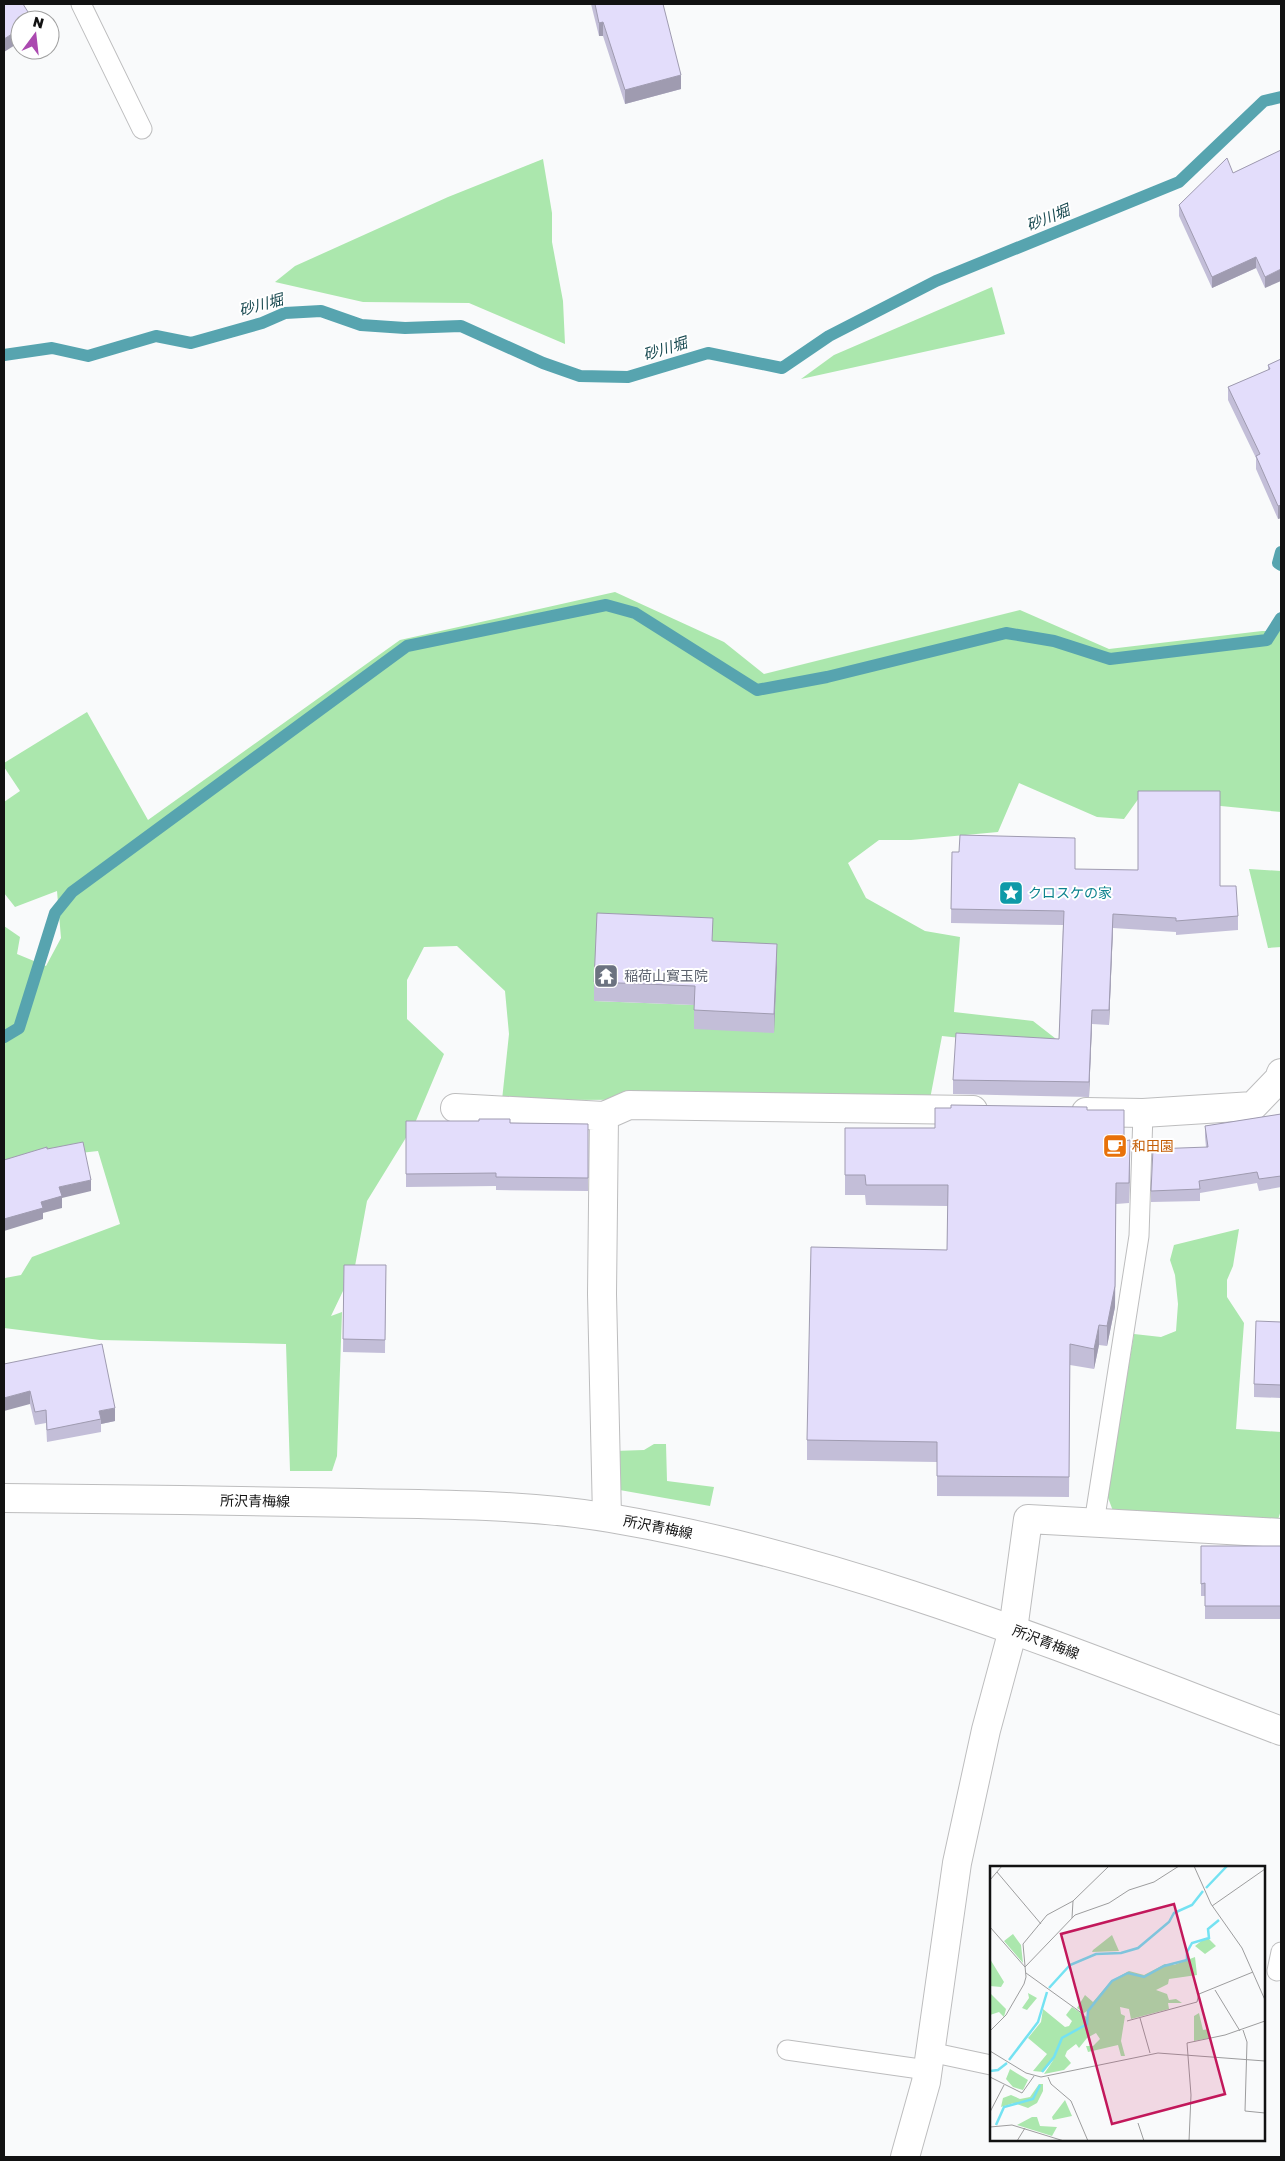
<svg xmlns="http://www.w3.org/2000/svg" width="1285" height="2161" font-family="'Golos Text','Noto Sans JP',sans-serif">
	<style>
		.green { fill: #abe7ad; fill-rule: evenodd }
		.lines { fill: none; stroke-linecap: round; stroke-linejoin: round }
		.stream { stroke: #57a4af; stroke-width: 12 }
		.service-casing { stroke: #bdbdbe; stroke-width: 21 }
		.minor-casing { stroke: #bdbdbe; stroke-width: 30 }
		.secondary-casing { stroke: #bdbdbe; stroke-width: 30 }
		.service { stroke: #fff; stroke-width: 19 }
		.minor { stroke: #fff; stroke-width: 28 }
		.secondary { stroke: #fff; stroke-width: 28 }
		.wall { fill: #c3bed8 }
		.shaded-wall { fill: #9f9bb0 }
		.building { fill: #e3ddfb; stroke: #9f9bb0 }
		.labels { text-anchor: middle; stroke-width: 4; stroke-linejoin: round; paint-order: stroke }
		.culture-label { font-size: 14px; fill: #0d838f; stroke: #fff; text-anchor: start }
		.worship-label { font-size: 14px; fill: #5b616d; stroke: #fff; text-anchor: start }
		.food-label { font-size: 14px; fill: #c56008; stroke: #fff; text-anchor: start }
		.street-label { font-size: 14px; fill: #121212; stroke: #fff }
		.water-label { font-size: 15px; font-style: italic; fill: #184950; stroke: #fff }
		.inset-river { fill: none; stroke: #74e2f2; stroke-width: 2.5 }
		.inset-road { fill: none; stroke: #9d9d9e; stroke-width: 1 }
		.view { fill: #c2185b; fill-opacity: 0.15; stroke: #c2185b; stroke-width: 2.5 }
		.inset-edge { fill: none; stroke: #121212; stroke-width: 2.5 }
	</style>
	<rect width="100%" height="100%" fill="#f9fafb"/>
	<path class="green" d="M 543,159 L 552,213 L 552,242 L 563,301 L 565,344 L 469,303 L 363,302 L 275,282 L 295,266 L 448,197 Z
		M 992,287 L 1005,334 L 801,379 L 834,355 Z
		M 615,592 L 724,642 L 764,674 L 1020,610 L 1109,649 L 1262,631 L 1281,631 L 1281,812 L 1139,798 L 1124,819 L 1097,817 L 1019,783 L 998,832 L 911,840 L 879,840 L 848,863 L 866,898 L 925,931 L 960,937 L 954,1012 L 1033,1021 L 1087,1063 L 1027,1045 L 942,1036 L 930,1099 L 502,1100 L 509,1034 L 505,991 L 457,946 L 424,947 L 407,980 L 407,1019 L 444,1054 L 415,1123 L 367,1201 L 355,1266 L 331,1316 L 342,1312 L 337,1456 L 332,1471 L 290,1471 L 286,1344 L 100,1340 L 4,1328 L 4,1275 L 5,1278 L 21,1275 L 32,1257 L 120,1224 L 98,1151 L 44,1157 L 4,1168 L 4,926 L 20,937 L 17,954 L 46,966 L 61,938 L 57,891 L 15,907 L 4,893 L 4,802 L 20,791 L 4,767 L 4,763 L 87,712 L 148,820 L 400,640 ZM 712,937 L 712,960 L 695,1005 L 594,1001 Z
		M 1249,869 L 1281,871 L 1281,947 L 1268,948 Z
		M 1239,1229 L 1233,1266 L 1227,1280 L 1227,1297 L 1244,1323 L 1236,1429 L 1281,1432 L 1281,1510 L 1277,1523 L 1113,1511 L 1107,1495 L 1134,1334 L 1161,1337 L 1176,1331 L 1178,1304 L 1175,1275 L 1170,1260 L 1174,1245 Z
		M 654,1444 L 666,1444 L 667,1481 L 714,1487 L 710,1506 L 614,1489 L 614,1451 L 644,1450 Z"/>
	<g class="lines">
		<path class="stream" d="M 4,355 L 52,348 L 88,356 L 156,336 L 191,343 L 262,323 L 285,313 L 321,311 L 361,325 L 405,328 L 461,326 L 543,363 L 580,376 L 628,377 L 708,353 L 782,368 L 829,336 L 936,281 L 1179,182 L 1264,101 L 1281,97
			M 1281,552 L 1278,563 L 1281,565
			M 4,1037 L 19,1028 L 55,913 L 72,892 L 407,646 L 606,605 L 635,613 L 757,690 L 827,677 L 1006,633 L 1054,641 L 1110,659 L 1267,640 L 1281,618"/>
		<defs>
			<path id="service" d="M 81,4 L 142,129
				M 1094,1523 L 1139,1236 L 1143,1113
				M 1277,1971 L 1281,1952
				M 787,2050 L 927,2070
				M 930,2052 L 991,2065"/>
			<path id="minor" d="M 455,1108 L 604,1116 L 629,1105 L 973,1110
				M 1086,1112 L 1143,1113 L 1253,1106 L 1279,1079 L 1281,1073
				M 604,1116 L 602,1294 L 607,1517
				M 905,2157 L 926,2082 L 957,1863 L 986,1730 L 1013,1630 L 1028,1519 L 1281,1533"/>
			<path id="secondary" d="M 4,1498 C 123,1499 241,1501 360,1503 C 443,1505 527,1504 610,1518 C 842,1557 1062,1648 1281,1731"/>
		</defs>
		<use href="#service" class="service-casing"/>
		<use href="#minor" class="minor-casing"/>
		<use href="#secondary" class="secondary-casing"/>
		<use href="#service" class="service"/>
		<use href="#minor" class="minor"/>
		<use href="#secondary" class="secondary"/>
	</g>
	<path class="wall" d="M 591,4 L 663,4 L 681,89 L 625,104 L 603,36 L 599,36 Z
		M 1281,150 L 1265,288 L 1256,268 L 1212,288 L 1179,216 L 1179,205 L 1233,173 Z
		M 1281,359 L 1281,518 L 1278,519 L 1256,469 L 1256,458 L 1228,400 L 1228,387 L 1268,370 L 1268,365 Z
		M 952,852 L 1075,869 L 1220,886 L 1238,916 L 1238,930 L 1176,935 L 1176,932 L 1113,928 L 1109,1025 L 1092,1024 L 1089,1097 L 953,1094 L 953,1080 L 1059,1039 L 1063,925 L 951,923 Z
		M 712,941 L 777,963 L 774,1033 L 694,1029 L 694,1005 L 594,1001 L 594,982 Z
		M 1087,1110 L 1124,1141 L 1130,1161 L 1129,1203 L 1116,1204 L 1115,1307 L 1107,1346 L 1099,1345 L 1094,1369 L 1070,1365 L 1069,1497 L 937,1496 L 937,1462 L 807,1460 L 807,1440 L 947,1250 L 948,1206 L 866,1205 L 865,1195 L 845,1195 L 845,1128 L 935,1128 Z
		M 1281,1114 L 1281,1187 L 1259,1191 L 1257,1183 L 1200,1193 L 1200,1201 L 1151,1202 L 1151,1191 L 1206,1147 L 1205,1137 L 1205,1126 Z
		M 406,1121 L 588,1124 L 588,1191 L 496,1190 L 496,1186 L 406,1187 Z
		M 344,1265 L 386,1265 L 385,1353 L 343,1352 Z
		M 1281,1322 L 1281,1398 L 1254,1397 L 1254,1384 Z
		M 4,1364 L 115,1421 L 101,1424 L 101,1432 L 47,1442 L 46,1423 L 35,1425 L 30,1404 Z
		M 1201,1546 L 1281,1546 L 1281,1619 L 1205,1619 L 1205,1596 L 1201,1596 Z"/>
	<path class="shaded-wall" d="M 603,22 L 603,36 L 599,36 L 599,23 Z
		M 20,29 L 20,42 L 4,52 L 4,39 Z
		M 681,75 L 681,89 L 625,104 L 625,90 Z
		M 1256,257 L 1256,268 L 1212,288 L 1212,277 Z
		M 1281,269 L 1281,281 L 1265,288 L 1265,277 Z
		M 1281,505 L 1281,518 L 1278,519 L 1278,506 Z
		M 1113,914 L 1113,928 L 1109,1025 L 1109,1010 Z
		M 777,944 L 777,963 L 774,1033 L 774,1014 Z
		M 1092,1010 L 1092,1024 L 1089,1097 L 1089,1082 Z
		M 1130,1140 L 1130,1161 L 1129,1203 L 1129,1183 Z
		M 91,1180 L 91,1191 L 62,1198 L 62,1208 L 43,1213 L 43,1219 L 4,1231 L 4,1219 L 41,1202 L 59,1187 Z
		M 1116,1183 L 1115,1307 L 1107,1346 L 1107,1326 Z
		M 1099,1325 L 1099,1345 L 1094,1369 L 1094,1349 Z
		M 30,1391 L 30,1404 L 4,1411 L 4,1398 Z
		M 115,1408 L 115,1421 L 101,1424 L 101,1419 L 99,1411 Z"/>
	<path class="building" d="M 4,4 L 23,4 L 33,20 L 20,20 L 20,29 L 4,39 Z
		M 595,4 L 663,4 L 681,75 L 625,90 L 603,22 L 599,23 Z
		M 1281,150 L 1281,269 L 1265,277 L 1256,257 L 1212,277 L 1179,205 L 1227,158 L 1233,173 Z
		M 1281,359 L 1281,505 L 1278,506 L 1256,456 L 1260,454 L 1228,387 L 1270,369 L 1268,365 Z
		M 1138,791 L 1220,791 L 1220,886 L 1236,886 L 1238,916 L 1176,921 L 1176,918 L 1113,914 L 1109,1010 L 1092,1010 L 1089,1082 L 953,1080 L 956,1033 L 1059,1039 L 1064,911 L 951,909 L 952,852 L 959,852 L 960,835 L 1075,838 L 1075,869 L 1138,870 Z
		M 597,913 L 713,918 L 712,941 L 777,944 L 774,1014 L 694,1010 L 695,986 L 594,982 Z
		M 951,1105 L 1087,1107 L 1087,1110 L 1124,1110 L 1124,1141 L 1130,1140 L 1129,1183 L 1116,1183 L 1115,1286 L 1107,1326 L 1099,1325 L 1094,1349 L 1070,1344 L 1069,1477 L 937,1476 L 937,1442 L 807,1440 L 811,1247 L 947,1250 L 948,1185 L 866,1185 L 865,1175 L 845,1175 L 845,1128 L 935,1128 L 935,1108 L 951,1108 Z
		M 1281,1114 L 1281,1176 L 1259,1179 L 1257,1172 L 1199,1181 L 1200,1189 L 1151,1191 L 1153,1149 L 1208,1147 L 1205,1126 Z
		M 479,1119 L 510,1119 L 510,1123 L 588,1124 L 588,1178 L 496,1177 L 496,1173 L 406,1174 L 406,1121 L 479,1121 Z
		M 83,1142 L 91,1180 L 59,1187 L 62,1196 L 41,1202 L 43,1208 L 4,1219 L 4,1160 L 47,1147 L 47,1149 Z
		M 344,1265 L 386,1265 L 385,1340 L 343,1339 Z
		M 1256,1321 L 1281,1322 L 1281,1385 L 1254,1384 Z
		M 102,1344 L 115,1408 L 99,1411 L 101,1419 L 47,1430 L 46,1410 L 35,1412 L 30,1391 L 4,1398 L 4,1364 Z
		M 1201,1546 L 1281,1546 L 1281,1606 L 1205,1606 L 1205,1583 L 1201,1584 Z"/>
	<defs>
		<symbol id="sight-square" viewBox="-11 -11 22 22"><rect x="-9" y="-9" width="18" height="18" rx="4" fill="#0f9aa8" stroke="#fff"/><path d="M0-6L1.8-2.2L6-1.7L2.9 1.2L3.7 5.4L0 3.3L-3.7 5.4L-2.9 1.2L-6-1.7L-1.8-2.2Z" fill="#fff"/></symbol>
		<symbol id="temple-square" viewBox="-11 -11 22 22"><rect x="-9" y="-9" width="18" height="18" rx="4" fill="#6b7280" stroke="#fff"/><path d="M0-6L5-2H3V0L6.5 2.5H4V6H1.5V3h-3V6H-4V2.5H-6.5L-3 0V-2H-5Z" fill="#fff"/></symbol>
		<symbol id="cafe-square" viewBox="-11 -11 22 22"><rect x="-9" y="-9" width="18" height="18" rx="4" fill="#e8710a" stroke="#fff"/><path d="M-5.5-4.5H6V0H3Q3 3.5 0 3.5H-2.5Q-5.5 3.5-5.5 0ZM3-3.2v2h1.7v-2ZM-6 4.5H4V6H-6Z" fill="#fff"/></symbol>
	</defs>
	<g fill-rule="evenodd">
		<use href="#sight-square" x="997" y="879" width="28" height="28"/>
		<use href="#temple-square" x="592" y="962" width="28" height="28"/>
		<use href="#cafe-square" x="1101" y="1132" width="28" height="28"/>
	</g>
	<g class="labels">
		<g class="culture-label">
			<text x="1028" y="898">クロスケの家</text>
		</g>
		<g class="worship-label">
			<text x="624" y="981">稲荷山寳玉院</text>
		</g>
		<g class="food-label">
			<text x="1132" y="1151">和田園</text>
		</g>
		<g class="street-label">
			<text transform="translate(255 1501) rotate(1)" y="5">所沢青梅線</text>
			<text transform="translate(658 1527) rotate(11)" y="5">所沢青梅線</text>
			<text transform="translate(1046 1642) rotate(21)" y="5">所沢青梅線</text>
		</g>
		<g class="water-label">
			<text transform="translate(1048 218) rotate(-22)" y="5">砂川堀</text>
			<text transform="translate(261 305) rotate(-15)" y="5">砂川堀</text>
			<text transform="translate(665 349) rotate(-17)" y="5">砂川堀</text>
		</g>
	</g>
	<g transform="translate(990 1866)">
		<rect width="275" height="275" fill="#f9fafb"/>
		<path d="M 23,68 L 31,79 L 33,97 L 14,75 ZM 122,69 L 129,85 L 102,86 L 103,84 ZM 214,73 L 219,73 L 226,80 L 215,88 L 205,80 ZM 205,91 L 207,109 L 179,113 L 178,118 L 166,124 L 177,128 L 179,134 L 186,133 L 192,137 L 178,137 L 179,143 L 141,153 L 139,143 L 130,141 L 131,148 L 135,150 L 131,175 L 135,190 L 131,190 L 128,179 L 98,186 L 96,180 L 103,180 L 110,173 L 106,167 L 97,172 L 89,182 L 86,178 L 77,185 L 75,190 L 81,197 L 74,204 L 54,208 L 64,193 L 53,206 L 43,205 L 57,188 L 38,172 L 51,156 L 53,143 L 75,161 L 79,160 L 82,155 L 76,149 L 82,141 L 98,152 L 97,145 L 94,147 L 87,142 L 95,129 L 103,136 L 121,115 L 139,105 L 154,109 L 175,98 L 184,99 ZM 0,93 L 14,116 L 11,121 L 0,120 ZM 0,127 L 16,143 L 14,151 L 9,146 L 0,149 ZM 38,127 L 47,132 L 37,144 L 32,142 L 39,132 ZM 209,147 L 213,164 L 219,163 L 219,172 L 204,175 L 204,150 ZM 20,203 L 38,214 L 33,224 L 23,221 L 16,213 ZM 49,218 L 53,218 L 53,225 L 47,237 L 38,242 L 24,237 L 11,241 L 13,232 L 21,229 L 30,233 L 40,231 ZM 75,234 L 82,250 L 63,254 L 62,251 ZM 42,251 L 47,251 L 50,260 L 67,261 L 62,270 L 27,259 Z" fill="#abe7ad"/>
		<path class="inset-river" d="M 216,22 L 237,0M 59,122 L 80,99 L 106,88 L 131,87 L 148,82 L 179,56 L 184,47 L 202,39 L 213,25M 19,194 L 48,156 L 57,126M 0,205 L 8,204 L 17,197M 52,206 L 64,191 L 72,172 L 97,158 L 98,145 L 122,115 L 138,107 L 154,111 L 174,100 L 197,94 L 197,86 L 202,77 L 219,72 L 218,63 L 229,54M 6,259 L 14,241 L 43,233 L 50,219"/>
		<path class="inset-road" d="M 204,0 L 221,38 L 252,82 L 275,134M 7,6 L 51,58M 0,14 L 12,0M 222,40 L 275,3M 82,52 L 83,35M 0,61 L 35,101 L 85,49 L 119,37 L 139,24 L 164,16 L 189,0M 36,107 L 93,148M 225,124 L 250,165M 150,152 L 160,187M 137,155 L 207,136 L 209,128 L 263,106M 253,164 L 257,176 L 255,245 L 275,247M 0,165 L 16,149 L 34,118 L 36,111 L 33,78 L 57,49 L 83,35 L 119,0M 0,185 L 36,207 L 51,211 L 168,187 L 275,195M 0,211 L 32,227 L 44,210M 58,211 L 61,218 L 81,235 L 98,275M 0,246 L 14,219M 148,257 L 154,275M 0,261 L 22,259 L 74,275M 27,275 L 35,262M 199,275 L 201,229 L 197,177 L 235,169 L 275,155"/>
		<path class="view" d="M 184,38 L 235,228 L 122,258 L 71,68 Z"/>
		<rect width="275" height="275" class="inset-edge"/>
	</g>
	<rect width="1285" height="2161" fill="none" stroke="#121212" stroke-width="10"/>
	<g transform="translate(35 35) rotate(15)"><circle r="24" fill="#ffffff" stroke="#a0a0a0"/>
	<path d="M0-4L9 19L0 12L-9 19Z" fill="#ab49b0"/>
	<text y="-8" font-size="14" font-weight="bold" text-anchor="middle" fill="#121212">N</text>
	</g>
</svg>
